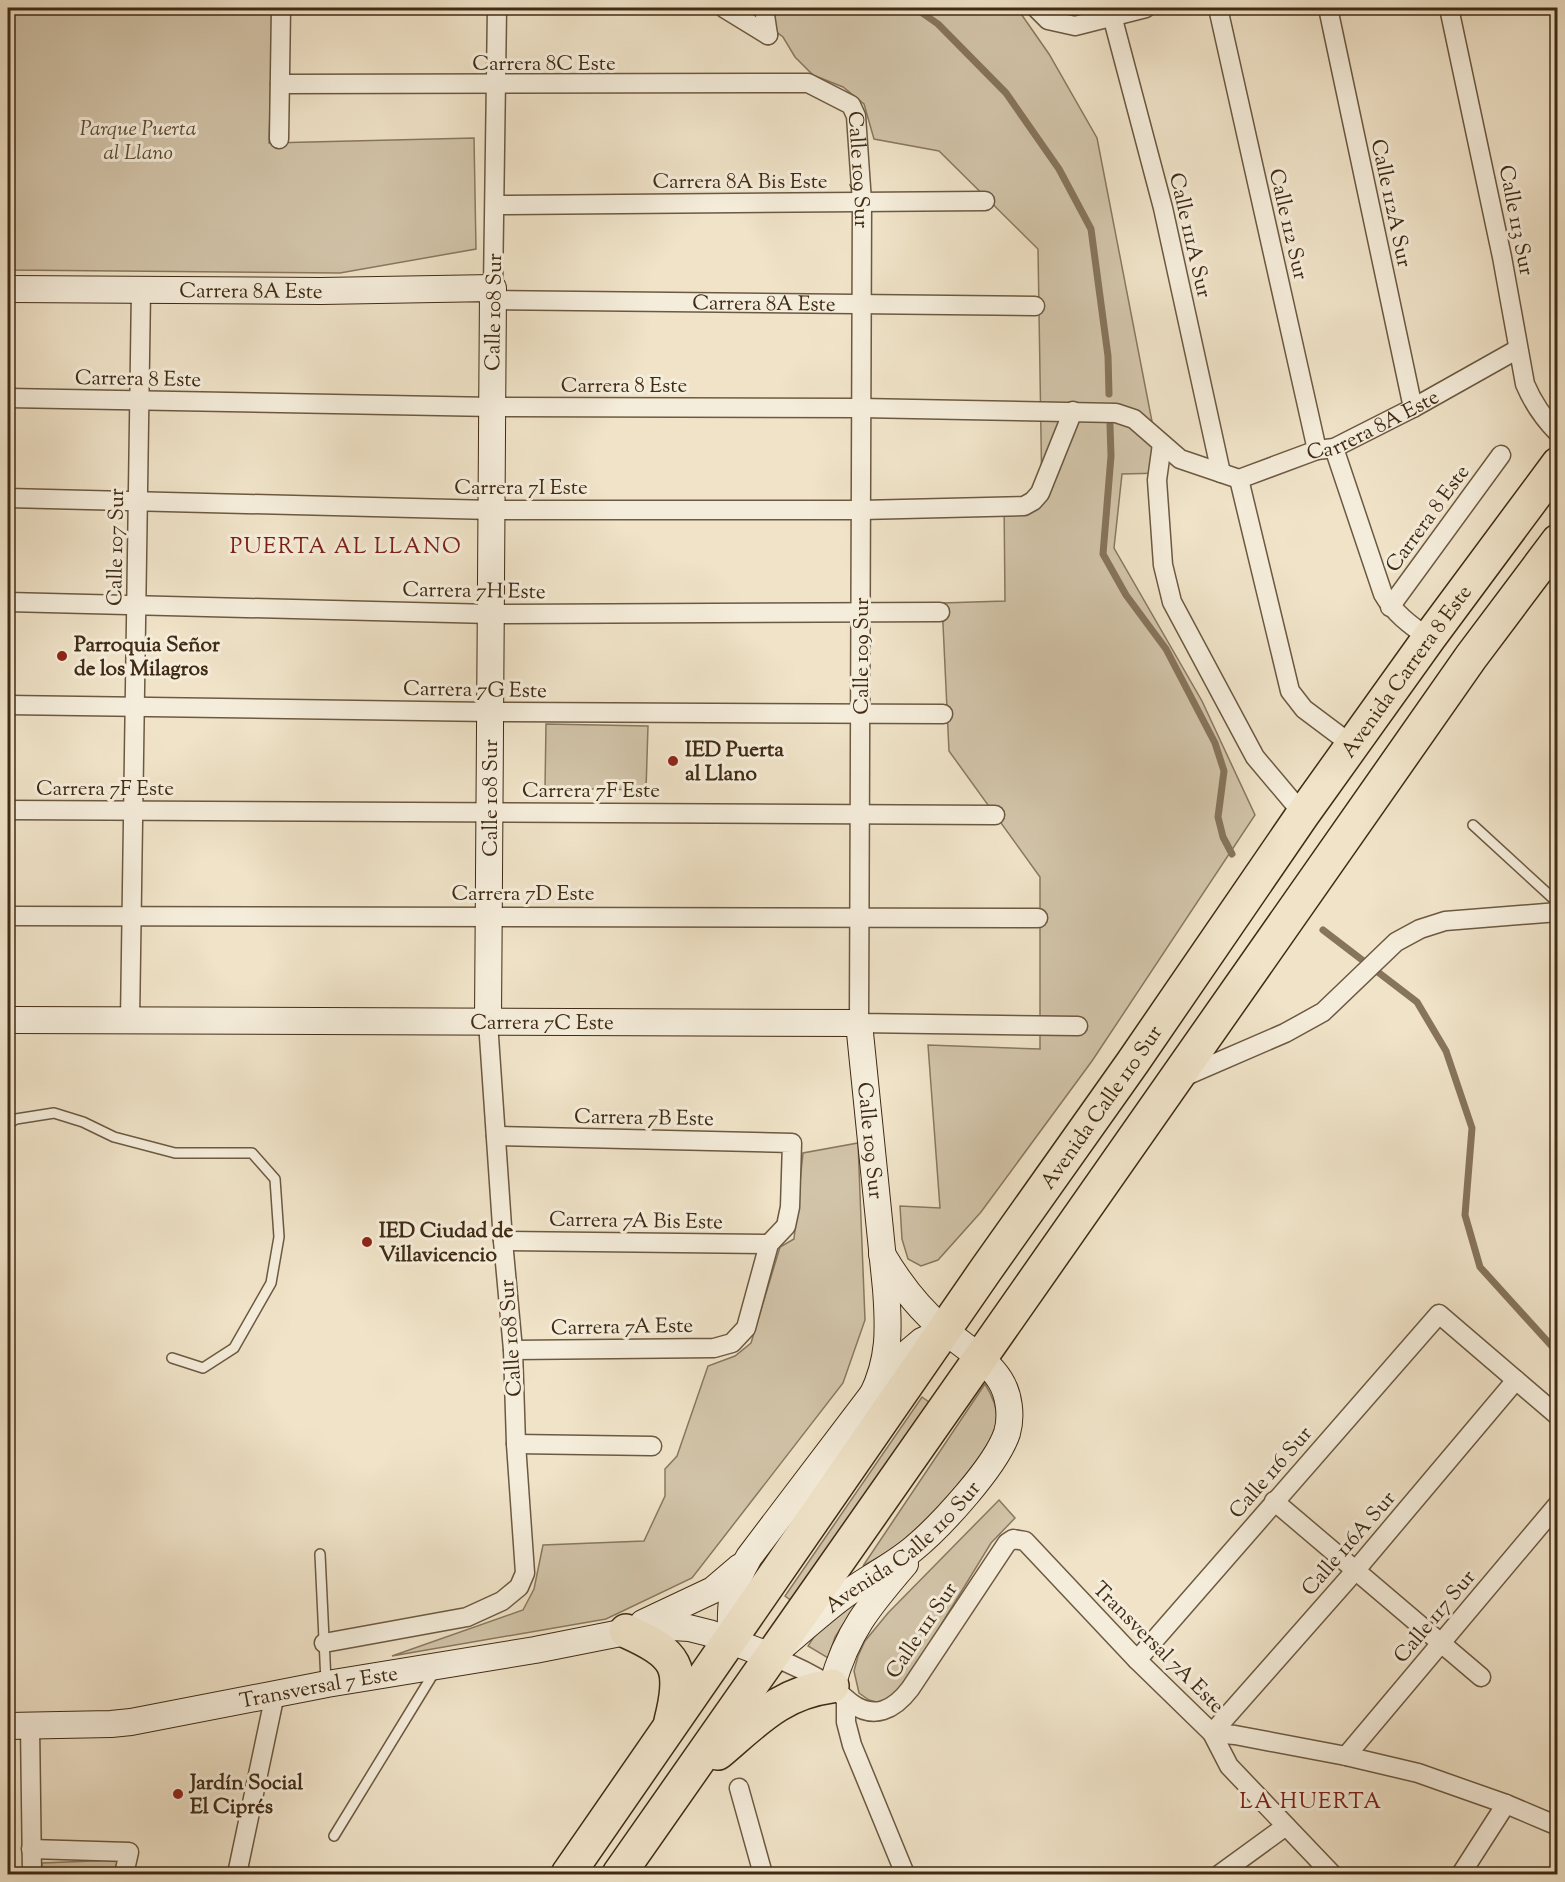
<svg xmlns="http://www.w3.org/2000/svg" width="1565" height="1882" font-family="'Sorts Mill Goudy',serif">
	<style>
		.green { fill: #d2c4a9; stroke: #89785e; stroke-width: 1.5 }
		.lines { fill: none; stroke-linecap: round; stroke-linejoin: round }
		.stream { stroke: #86745b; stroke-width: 7 }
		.lane-casing { stroke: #6c5941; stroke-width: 12 }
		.street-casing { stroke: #6c5941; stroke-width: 21 }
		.secondary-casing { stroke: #402b14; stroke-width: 28 }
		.highway-casing { stroke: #402b14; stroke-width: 36 }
		.lane { stroke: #f5eddb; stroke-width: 9 }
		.street { stroke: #f5eddb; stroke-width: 18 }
		.secondary { stroke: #f5eddb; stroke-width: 26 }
		.highway { stroke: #f0e3c8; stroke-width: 33 }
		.poi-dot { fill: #8f2418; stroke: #f5eddb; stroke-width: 2 }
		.labels { text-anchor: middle; stroke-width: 6; stroke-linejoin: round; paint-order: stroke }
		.street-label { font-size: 21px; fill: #402b14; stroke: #f5eddb }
		.park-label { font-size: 21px; font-style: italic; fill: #5d4a32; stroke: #f5eddb }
		.poi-label { font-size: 21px; font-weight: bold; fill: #402b14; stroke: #f5eddb; text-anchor: start }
		.neighbourhood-label { font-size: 22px; letter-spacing: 1.5px; fill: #7a1f14; stroke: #f5eddb }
	</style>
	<rect width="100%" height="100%" fill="#f0e3c8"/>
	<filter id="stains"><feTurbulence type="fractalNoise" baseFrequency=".00333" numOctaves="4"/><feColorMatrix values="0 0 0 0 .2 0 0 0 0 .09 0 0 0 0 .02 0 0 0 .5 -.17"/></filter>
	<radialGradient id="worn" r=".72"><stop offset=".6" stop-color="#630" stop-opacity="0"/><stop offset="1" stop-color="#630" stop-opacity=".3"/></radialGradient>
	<path class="green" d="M 8,8 L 273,8 L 269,143 L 474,138 L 476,249 L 340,273 L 8,270 Z
		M 745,8 L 1017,8 L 1049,54 L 1097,138 L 1162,473 L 1122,474 L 1114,548 L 1202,701 L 1255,815 L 1092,1061 L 981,1212 L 938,1260 L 921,1266 L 908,1259 L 902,1239 L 900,1206 L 940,1208 L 928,1045 L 1040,1049 L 1040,877 L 949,751 L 942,603 L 1005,601 L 1004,499 L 1042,498 L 1038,249 L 939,151 L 874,139 L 864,104 L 843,87 L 813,75 L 795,57 L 783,37 Z
		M 546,724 L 648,726 L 646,790 L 545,788 Z
		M 858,1143 L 865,1320 L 843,1383 L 692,1578 L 606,1619 L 392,1656 L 523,1610 L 534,1589 L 543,1545 L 644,1541 L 665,1496 L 665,1469 L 677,1456 L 708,1366 L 735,1356 L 751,1343 L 780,1247 L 794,1239 L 803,1153 Z
		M 985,1384 C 993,1397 1000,1412 996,1427 C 989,1455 919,1530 895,1547 C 885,1554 873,1560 863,1566 Z
		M 922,1397 L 933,1405 L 796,1604 L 785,1596 Z
		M 999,1500 L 1015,1518 L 991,1543 L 906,1682 L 895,1694 L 880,1703 L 869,1700 L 859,1693 L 854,1671 L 858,1656 L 865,1641 L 888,1613 Z
		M 864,1592 L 835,1637 L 828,1658 L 808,1646 L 825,1620 Z
		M 118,1860 L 116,1874 L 42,1874 L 42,1863 Z"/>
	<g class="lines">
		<path class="stream" d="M 915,8 L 938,24 L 1006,93 L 1059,169 L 1091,229 L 1108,356 L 1109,394
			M 1110,425 L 1111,456 L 1103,554 L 1126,595 L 1166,649 L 1215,743 L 1224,771 L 1218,817 L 1223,837 L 1232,854
			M 1323,930 L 1417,1002 L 1446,1051 L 1472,1128 L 1465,1215 L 1480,1267 L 1558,1353"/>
		<defs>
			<path id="lane" d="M 1473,825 L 1558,903
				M 8,1124 L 16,1119 L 54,1113 L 83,1122 L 114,1137 L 175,1153 L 252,1153 L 275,1179 L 279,1237 L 271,1283 L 234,1348 L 203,1368 L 172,1358
				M 320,1554 L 326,1682
				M 334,1836 L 435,1671"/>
			<g id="street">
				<path d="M 724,8 L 768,35"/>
				<path d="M 764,8 L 768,35"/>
				<path d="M 1036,8 L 1048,20 L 1075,26 L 1146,8"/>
				<path d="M 1110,8 L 1163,208 L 1221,473"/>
				<path d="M 1218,8 L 1317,450"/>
				<path d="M 1328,8 L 1413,408"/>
				<path d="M 1449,8 L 1502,257 L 1525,384 C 1533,403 1543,418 1558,433"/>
				<path id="s1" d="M 280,84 L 808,83 L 851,105 L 856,116 L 862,202 L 859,1023 L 1078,1026"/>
				<path d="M 279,139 L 281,8"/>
				<path d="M 495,205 L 985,201"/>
				<path d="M 493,288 L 497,8"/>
				<path id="s2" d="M 494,300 L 1035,306"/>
				<path id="s3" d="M 8,398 L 493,407 L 861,408 L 1116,413 L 1134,419 L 1180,459 L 1239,479 L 1317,450 L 1334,448 L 1413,408 L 1518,349"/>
				<path d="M 1162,444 L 1157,480 L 1163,565 L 1172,602 L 1255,757 L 1303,814"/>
				<path d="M 1334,448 L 1383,594 C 1394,613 1410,625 1429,638"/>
				<path d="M 1239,479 L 1290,691 L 1304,709 L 1352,745"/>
				<path d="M 8,498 L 492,510 L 861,510 L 1024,506 L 1033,501 L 1040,493 L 1073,411"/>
				<path d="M 8,602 L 491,614 L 940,612"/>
				<path d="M 1390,607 L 1501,455"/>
				<path d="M 8,705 L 490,712 L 943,714"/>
				<path d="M 8,810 L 995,815"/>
				<path d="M 8,916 L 1038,918"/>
				<path d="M 130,1021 L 141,290"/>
				<path d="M 1181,1078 L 1285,1033 L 1323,1012 L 1396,942 L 1420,929 L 1445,921 L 1558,912"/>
				<path d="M 496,1136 L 792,1143 L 790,1207 L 786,1226 L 769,1244 L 746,1328 L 732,1343 L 714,1348 L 513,1350"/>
				<path d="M 503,1241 L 769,1244"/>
				<path d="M 516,1444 L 652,1446"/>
				<path d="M 1274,1501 L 1481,1677"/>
				<path d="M 324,1643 L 467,1617 L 502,1601 L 519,1587 L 525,1573 L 516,1444 L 513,1350 L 503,1241 L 488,1022"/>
				<path d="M 771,1656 C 791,1664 811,1673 829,1685 C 837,1690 843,1697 851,1703 C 874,1720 894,1710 910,1689 L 1007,1543 L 1013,1539 L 1025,1541 L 1137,1660 L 1212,1733 L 1229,1766 L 1332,1874"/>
				<path d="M 1137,1660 L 1439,1314 L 1558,1416"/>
				<path d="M 846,1699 L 846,1722 L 852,1745 L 905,1874"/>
				<path d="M 30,1726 L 32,1874"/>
				<path d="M 1212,1733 L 1355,1571 L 1516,1380"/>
				<path d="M 1212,1733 L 1235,1735 L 1346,1756 L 1418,1773 L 1506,1804 L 1558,1826"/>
				<path d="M 1346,1756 L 1558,1504"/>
				<path d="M 739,1788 L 763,1874"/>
				<path d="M 31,1849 L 129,1852 L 124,1874"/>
				<path d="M 237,1874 L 275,1694"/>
				<path d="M 1220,1874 L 1286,1826"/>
				<path d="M 1461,1874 L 1506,1804"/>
			</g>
			<g id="secondary">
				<path id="s4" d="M 8,289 L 321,291 L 493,288 L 488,1022"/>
				<path id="s5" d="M 8,1020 L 859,1023 L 886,1289 C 889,1329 890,1359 872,1396"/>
				<path d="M 643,1623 L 713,1590 L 740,1567"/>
				<path d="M 731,1640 C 730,1603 730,1590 749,1557 L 897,1362 L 922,1341 L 939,1333"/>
				<path d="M 832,1686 C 847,1632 869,1606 905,1564"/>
				<path id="s6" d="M 8,1726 L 111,1724 L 131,1722 L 327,1684 L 535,1650 L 656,1626 L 689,1628 L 709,1633 L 771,1656 C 794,1637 815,1618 838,1600 C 862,1581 890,1568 913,1549 C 941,1526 996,1466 1007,1433 C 1012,1416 1009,1394 1000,1380 C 986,1358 961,1345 942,1328 C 917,1307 899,1283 882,1254"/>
			</g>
			<g id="highway">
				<path d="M 626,1631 C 677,1654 685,1666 671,1721"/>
				<path d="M 718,1753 C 756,1721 780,1693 832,1686"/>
				<path id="s7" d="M 568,1874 L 985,1271 L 1133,1062 L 1303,814 L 1429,638 L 1558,464"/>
				<path d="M 619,1874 L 1471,657 L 1558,541"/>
			</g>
		</defs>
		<use href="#lane" class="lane-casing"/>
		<use href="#street" class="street-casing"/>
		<use href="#secondary" class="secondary-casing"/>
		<use href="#highway" class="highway-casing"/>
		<use href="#lane" class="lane"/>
		<use href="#street" class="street"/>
		<use href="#secondary" class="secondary"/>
		<use href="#highway" class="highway"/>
	</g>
	<g class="poi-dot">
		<circle cx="62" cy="656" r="6"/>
		<circle cx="673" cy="761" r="6"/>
		<circle cx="367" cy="1242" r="6"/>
		<circle cx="178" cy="1794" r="6"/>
	</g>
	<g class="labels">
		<g class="street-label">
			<text x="544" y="70">Carrera 8C Este</text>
			<text dy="7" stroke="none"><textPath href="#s1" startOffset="642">Calle 109 Sur</textPath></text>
			<text x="740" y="188">Carrera 8A Bis Este</text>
			<text transform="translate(1392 203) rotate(78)" y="7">Calle 112A Sur</text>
			<text transform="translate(1517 220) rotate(79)" y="7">Calle 113 Sur</text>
			<text transform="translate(1289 224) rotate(77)" y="7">Calle 112 Sur</text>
			<text transform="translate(1191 235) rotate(77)" y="7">Calle 111A Sur</text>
			<text dy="7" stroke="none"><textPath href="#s4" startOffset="243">Carrera 8A Este</textPath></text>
			<text dy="7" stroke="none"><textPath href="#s2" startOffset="270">Carrera 8A Este</textPath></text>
			<text transform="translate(493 312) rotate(-89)" y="7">Calle 108 Sur</text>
			<text transform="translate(138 378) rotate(1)" y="7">Carrera 8 Este</text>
			<text x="624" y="392">Carrera 8 Este</text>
			<text dy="7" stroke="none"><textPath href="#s3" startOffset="1395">Carrera 8A Este</textPath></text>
			<text x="521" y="494">Carrera 7I Este</text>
			<text transform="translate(1427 518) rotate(-54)" y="7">Carrera 8 Este</text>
			<text transform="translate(115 547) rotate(-89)" y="7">Calle 107 Sur</text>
			<text transform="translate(474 590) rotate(1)" y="7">Carrera 7H Este</text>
			<text transform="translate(861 656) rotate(-90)" y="7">Calle 109 Sur</text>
			<text dy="7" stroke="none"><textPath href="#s7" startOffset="1466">Avenida Carrera 8 Este</textPath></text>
			<text transform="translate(475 689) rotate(1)" y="7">Carrera 7G Este</text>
			<text x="105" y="795">Carrera 7F Este</text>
			<text x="591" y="797">Carrera 7F Este</text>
			<text transform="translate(490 798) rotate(-90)" y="7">Calle 108 Sur</text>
			<text x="523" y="900">Carrera 7D Este</text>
			<text dy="7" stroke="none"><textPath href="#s5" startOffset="534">Carrera 7C Este</textPath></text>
			<text dy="7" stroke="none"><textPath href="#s7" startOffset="934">Avenida Calle 110 Sur</textPath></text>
			<text transform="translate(644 1117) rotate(1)" y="7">Carrera 7B Este</text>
			<text dy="7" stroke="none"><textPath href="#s5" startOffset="969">Calle 109 Sur</textPath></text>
			<text transform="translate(636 1220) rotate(1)" y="7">Carrera 7A Bis Este</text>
			<text transform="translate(622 1326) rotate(-1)" y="7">Carrera 7A Este</text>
			<text transform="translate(510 1338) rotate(-94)" y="7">Calle 108 Sur</text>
			<text transform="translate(1270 1472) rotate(-49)" y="7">Calle 116 Sur</text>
			<text transform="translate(1348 1543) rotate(-49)" y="7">Calle 116A Sur</text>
			<text dy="7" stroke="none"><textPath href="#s6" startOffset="948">Avenida Calle 110 Sur</textPath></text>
			<text transform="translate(1434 1616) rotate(-50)" y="7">Calle 117 Sur</text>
			<text transform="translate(921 1630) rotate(-56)" y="7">Calle 111 Sur</text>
			<text transform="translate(1159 1647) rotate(45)" y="7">Transversal 7A Este</text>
			<text dy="7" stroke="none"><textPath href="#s6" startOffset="314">Transversal 7 Este</textPath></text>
		</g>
		<g class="park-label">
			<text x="138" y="135">Parque Puerta<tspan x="138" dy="24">al Llano</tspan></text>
		</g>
		<g class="poi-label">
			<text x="74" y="651">Parroquia Señor<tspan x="74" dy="24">de los Milagros</tspan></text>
			<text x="685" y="756">IED Puerta<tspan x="685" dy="24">al Llano</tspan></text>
			<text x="379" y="1237">IED Ciudad de<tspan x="379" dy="24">Villavicencio</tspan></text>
			<text x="190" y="1789">Jardín Social<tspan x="190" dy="24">El Ciprés</tspan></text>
		</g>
		<g class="neighbourhood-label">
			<text x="346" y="553">PUERTA AL LLANO</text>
			<text x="1311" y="1808">LA HUERTA</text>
		</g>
	</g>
	<rect width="1565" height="1882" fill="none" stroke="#f0e3c8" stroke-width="30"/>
	<rect x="9" y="9" width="1547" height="1864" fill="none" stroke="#402b14" stroke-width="3"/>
	<rect x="15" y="15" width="1535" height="1852" fill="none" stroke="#402b14" stroke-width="1.5"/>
	<rect width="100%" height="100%" filter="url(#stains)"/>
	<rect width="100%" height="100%" fill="url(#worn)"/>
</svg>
